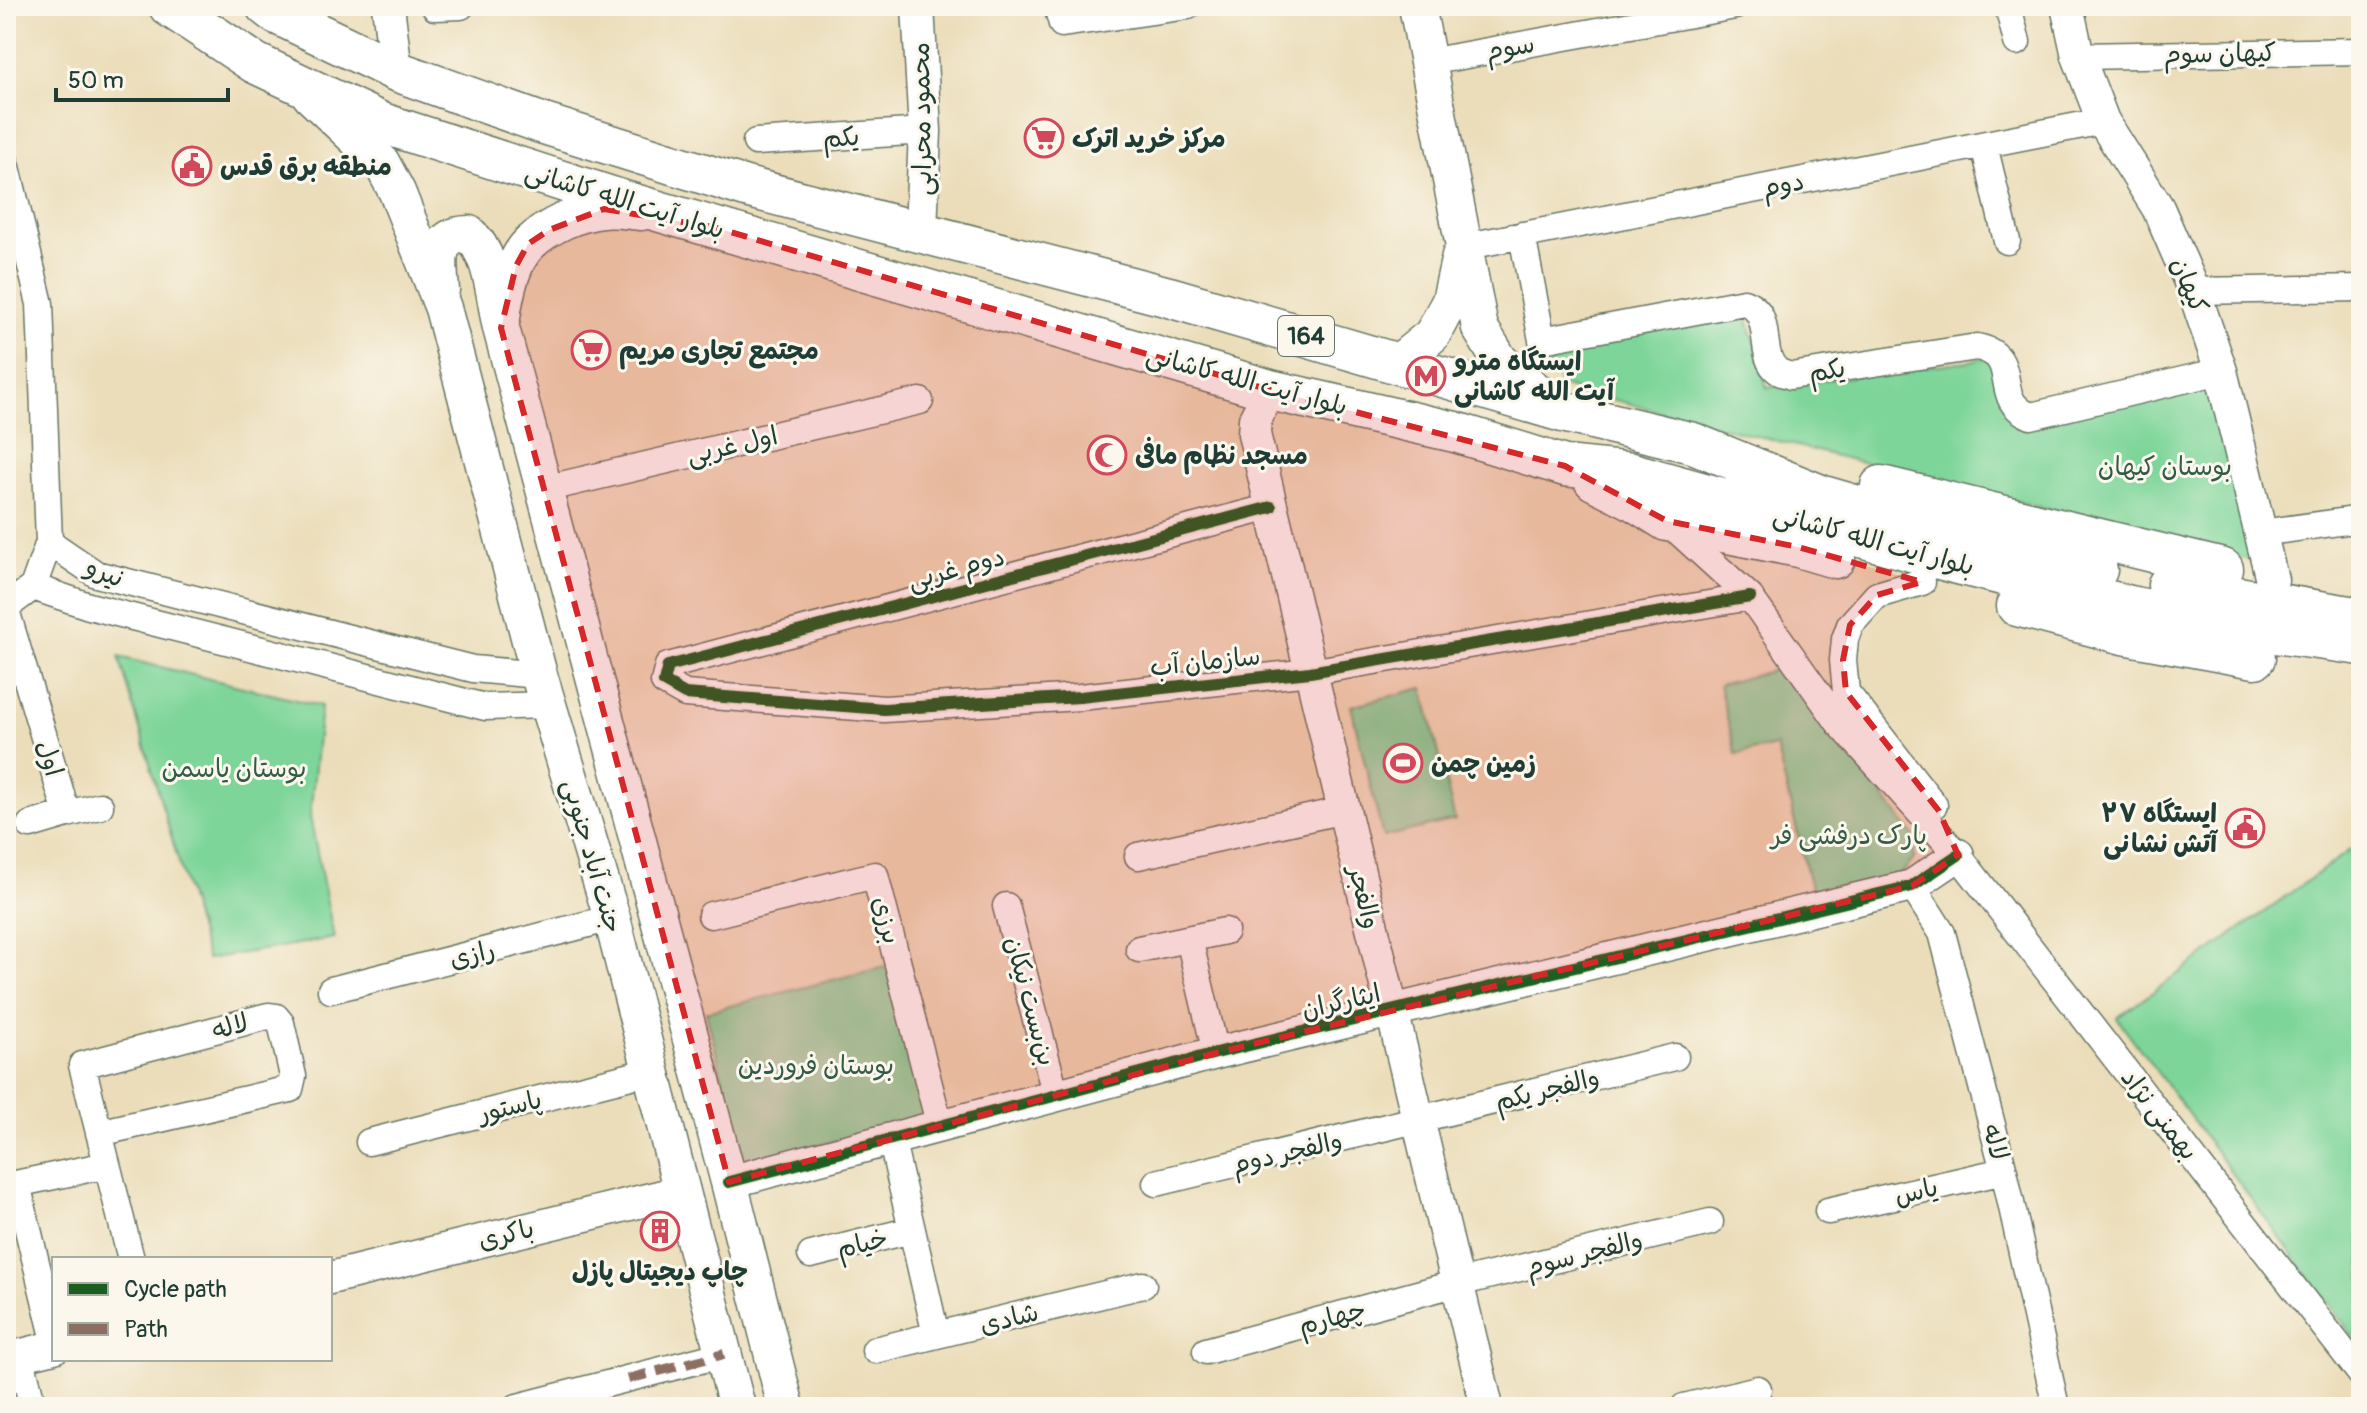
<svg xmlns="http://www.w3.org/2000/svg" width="2367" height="1413" font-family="Pangolin,'Playpen Sans Arabic',sans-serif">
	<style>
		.green { fill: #7ed59a; stroke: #4e8967; stroke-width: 2 }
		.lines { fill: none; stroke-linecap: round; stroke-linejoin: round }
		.minor-casing { stroke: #667563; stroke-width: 29 }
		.tertiary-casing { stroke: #667563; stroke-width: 35 }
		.secondary-casing { stroke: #667563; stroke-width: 39 }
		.primary-casing { stroke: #667563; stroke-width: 43 }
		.minor { stroke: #fff; stroke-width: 26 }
		.tertiary { stroke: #fff; stroke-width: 32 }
		.secondary { stroke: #fff; stroke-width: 36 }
		.primary { stroke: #fff; stroke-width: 40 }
		.quiet { stroke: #8d6e63; stroke-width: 10; stroke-dasharray: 20 10; stroke-linecap: butt }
		.cycleway-casing { stroke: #fbf7ec; stroke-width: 17 }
		.cycleway { stroke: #1b5e20; stroke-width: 12 }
		.marked { fill: #d62828; fill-opacity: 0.2; stroke: #d62828; stroke-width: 6; stroke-dasharray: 16 10; stroke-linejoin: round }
		.labels { text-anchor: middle; stroke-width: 6; stroke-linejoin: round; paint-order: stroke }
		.shield { fill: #fbf7ec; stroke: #61756b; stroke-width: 2 }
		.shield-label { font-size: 24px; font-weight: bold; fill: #1f3d34 }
		.street-label { font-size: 26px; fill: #1f3d34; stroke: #fbf7ec }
		.poi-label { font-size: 26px; font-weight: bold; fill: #1f3d34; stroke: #fbf7ec; text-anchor: start }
		.park-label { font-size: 26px; fill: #325b48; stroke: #fbf7ec }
	</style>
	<rect width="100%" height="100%" fill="#fbf7ec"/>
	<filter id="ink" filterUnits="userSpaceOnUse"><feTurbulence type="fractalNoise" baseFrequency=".0125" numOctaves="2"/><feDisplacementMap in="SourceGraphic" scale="16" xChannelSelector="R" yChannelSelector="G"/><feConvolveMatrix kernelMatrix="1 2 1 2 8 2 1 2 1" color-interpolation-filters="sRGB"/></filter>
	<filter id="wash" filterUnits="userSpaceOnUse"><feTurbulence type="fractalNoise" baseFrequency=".006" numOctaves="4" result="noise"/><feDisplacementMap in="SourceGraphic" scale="32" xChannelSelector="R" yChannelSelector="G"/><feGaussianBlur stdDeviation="1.8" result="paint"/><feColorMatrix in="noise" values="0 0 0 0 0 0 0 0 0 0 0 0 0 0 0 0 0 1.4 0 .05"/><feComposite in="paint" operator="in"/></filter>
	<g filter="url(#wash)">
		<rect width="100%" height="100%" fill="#ebddb9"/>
		<path class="green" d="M 1746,312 L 1767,388 L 1990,358 L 2016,427 L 2217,381 L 2261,563 L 1563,387 L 1540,349 Z
			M 119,657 L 321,706 L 310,817 L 334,938 L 207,959 Z
			M 1782,668 L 1824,718 L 1915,838 L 1914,859 L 1901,874 L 1813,896 L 1776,746 L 1736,754 L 1719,685 Z
			M 1423,688 L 1455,820 L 1383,837 L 1351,706 Z
			M 2361,842 L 2361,1347 L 2117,1018 Z
			M 888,966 L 927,1118 L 744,1164 L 706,1012 Z"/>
	</g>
	<g filter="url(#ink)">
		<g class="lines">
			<defs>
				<path id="minor" d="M 1057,6 L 1062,24 L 1188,6
					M 2008,6 L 2017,42
					M 435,7 L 461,6
					M 2078,56 L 2361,51
					M 1428,62 L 1735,6
					M 756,142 L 925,131
					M 1984,145 L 2007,241
					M 6,163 L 40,304 L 49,542 L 33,587 L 6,607
					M 1522,235 L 1542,340 L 1744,302 C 1776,313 1756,355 1778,371 C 1782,374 1787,374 1791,376 L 1977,347 C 2024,356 1989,401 2031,416 L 2221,371
					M 1463,247 L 2103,121
					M 2194,291 L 2361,288
					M 544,489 L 920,401
					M 1271,507 L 668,666 L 664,682 L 685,694 L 884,709 L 1080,697 L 1310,672 L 1750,597
					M 1670,524 L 1750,597 L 1839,723 L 1958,855 L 2361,1374
					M 2261,533 L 2361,519
					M 49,542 L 96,574 L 473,669 L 539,675
					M 1922,582 L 1877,595 L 1850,625 L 1845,639 L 1843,660 L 1846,692 L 1934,805
					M 33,587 L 89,606 L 485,707 L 548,705
					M 6,610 L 67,814 L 30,825
					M 67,814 L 100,806
					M 1138,856 L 1344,810
					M 1912,886 L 1942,933 L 2004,1171 L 2056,1407
					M 1006,906 L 1056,1096
					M 711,915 L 875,875 L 940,1127
					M 1189,939 L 1216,1053
					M 1139,949 L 1225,931
					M 331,990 L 612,918
					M 99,1133 L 290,1089 L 293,1076 L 281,1023 L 276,1017 L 268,1016 L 82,1065 L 131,1259
					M 891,1138 L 936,1335
					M 369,1142 L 651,1071
					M 1156,1183 L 1675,1057
					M 17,1184 L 54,1337
					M 6,1186 L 107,1165
					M 1828,1211 L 2004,1171
					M 811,1255 L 912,1230
					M 875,1350 L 1143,1285
					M 1206,1351 L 1458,1283 L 1710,1222
					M 20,1355 L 33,1407
					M 517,1407 L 724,1354
					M 1684,1407 L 1758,1389"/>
				<path id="tertiary" d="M 388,6 L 396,71
					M 918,6 L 925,131 L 921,231
					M 2067,6 L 2078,56 L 2103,121 L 2158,208 L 2194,291 L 2221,371 L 2272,580
					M 1270,390 L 1255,419 L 1254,434 L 1487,1407
					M 729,1182 L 1216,1053 L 1912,886 L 1958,855
					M 330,1278 L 683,1191
					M 6,1359 L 54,1347"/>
				<path id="secondary" d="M 1417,6 L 1480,328 L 1500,361 L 1561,411
					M 310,95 L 381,162 L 397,192 L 443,308 L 539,675 L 612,918 L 737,1407
					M 441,290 C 439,263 432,235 469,234 C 493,255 494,298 501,328 L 729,1182 L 786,1407
					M 502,318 C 505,295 512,260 530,243 C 548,226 578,212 603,210 C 615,208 629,211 641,212
					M 1399,362 L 1432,335 L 1450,301 L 1460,256"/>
				<path id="primary" d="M 169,6 L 255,63 L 382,123 L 627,202 L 1270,390 L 1455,432 L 1565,466 L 1632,473 L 1954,563 L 2134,607 L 2260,631 L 2361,645
					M 266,6 L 275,13 L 396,71 L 544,124 L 746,187 L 1169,297 L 1563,412 L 1693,443 L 1823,496 L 1933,528 L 2097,570
					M 1594,480 L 1632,499 L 1667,521 L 1798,547 L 1835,558
					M 1881,486 L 2223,569
					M 2168,585 L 2349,616
					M 2017,606 L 2123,634 L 2255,658"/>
			</defs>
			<use href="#minor" class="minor-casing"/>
			<use href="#tertiary" class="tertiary-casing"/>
			<use href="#secondary" class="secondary-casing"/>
			<use href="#primary" class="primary-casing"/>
			<use href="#minor" class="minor"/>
			<use href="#tertiary" class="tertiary"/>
			<use href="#secondary" class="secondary"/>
			<use href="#primary" class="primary"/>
			<path class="quiet" d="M 628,1379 L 724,1354"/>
			<defs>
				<path id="cycleway" d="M 1271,507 L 668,666 L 664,682 L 685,694 L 884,709 L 1080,697 L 1310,672 L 1750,597
					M 729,1182 L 1216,1053 L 1912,886 L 1958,855"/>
			</defs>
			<use href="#cycleway" class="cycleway-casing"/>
			<use href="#cycleway" class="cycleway"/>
		</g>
	</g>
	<path class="marked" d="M 604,209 L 713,227 L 1270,390 L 1565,466 L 1667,521 L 1798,547 L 1922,582 L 1877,595 L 1850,625 L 1843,660 L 1846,692 L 1939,811 L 1958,855 L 1912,886 L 1216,1053 L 729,1182 L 501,328 L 516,266 L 528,244 L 549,230 Z"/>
	<defs>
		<symbol id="supermarket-ring" viewBox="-11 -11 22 22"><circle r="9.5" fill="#fbf7ec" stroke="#d1495b" stroke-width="1.5"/><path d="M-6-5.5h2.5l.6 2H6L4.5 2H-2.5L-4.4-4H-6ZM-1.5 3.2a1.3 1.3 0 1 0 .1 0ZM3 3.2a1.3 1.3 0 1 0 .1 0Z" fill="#d1495b"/></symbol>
		<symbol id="civic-ring" viewBox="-11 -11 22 22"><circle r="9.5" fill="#fbf7ec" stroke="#d1495b" stroke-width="1.5"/><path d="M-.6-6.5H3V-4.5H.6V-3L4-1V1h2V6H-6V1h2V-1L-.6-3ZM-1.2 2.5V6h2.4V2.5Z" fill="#d1495b"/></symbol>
		<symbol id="metro-ring" viewBox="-11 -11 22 22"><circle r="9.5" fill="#fbf7ec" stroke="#d1495b" stroke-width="1.5"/><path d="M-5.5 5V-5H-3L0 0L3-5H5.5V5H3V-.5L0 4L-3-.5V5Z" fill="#d1495b"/></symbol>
		<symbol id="mosque-ring" viewBox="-11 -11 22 22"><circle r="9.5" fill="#fbf7ec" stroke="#d1495b" stroke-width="1.5"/><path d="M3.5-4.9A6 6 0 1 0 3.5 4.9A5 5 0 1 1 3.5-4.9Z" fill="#d1495b"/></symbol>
		<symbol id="stadium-ring" viewBox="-11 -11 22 22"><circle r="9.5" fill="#fbf7ec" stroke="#d1495b" stroke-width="1.5"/><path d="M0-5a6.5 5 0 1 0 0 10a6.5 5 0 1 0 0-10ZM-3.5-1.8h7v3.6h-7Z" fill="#d1495b"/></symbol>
		<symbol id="building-ring" viewBox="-11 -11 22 22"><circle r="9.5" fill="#fbf7ec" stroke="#d1495b" stroke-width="1.5"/><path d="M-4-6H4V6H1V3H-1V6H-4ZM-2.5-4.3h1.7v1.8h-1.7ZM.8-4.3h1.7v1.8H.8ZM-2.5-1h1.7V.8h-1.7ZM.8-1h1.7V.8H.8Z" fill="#d1495b"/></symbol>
	</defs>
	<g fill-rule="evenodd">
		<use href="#supermarket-ring" x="1022" y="116" width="44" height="44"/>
		<use href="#civic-ring" x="170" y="144" width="44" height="44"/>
		<use href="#supermarket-ring" x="569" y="328" width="44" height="44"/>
		<use href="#metro-ring" x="1404" y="354" width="44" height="44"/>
		<use href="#mosque-ring" x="1085" y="433" width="44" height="44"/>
		<use href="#stadium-ring" x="1381" y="741" width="44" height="44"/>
		<use href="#civic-ring" x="2223" y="806" width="44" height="44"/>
		<use href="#building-ring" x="638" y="1209" width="44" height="44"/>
	</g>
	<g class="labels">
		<rect class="shield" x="1278" y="316" width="56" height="40" rx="6"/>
		<g class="shield-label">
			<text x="1306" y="344">164</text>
		</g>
		<g class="street-label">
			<text transform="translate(1510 47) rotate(-10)" y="9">سوم</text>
			<text transform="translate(2220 53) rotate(-1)" y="9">کیهان سوم</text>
			<text transform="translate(921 119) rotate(-91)" y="9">محمود محرابی</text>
			<text transform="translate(841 137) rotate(-4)" y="9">یکم</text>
			<text transform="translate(1783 184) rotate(-11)" y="9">دوم</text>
			<text transform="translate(625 200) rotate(17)" y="9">بلوار آیت الله کاشانی</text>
			<text transform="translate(2190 285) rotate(68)" y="9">کیهان</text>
			<text transform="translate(1827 370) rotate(-9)" y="9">یکم</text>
			<text transform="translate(1247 380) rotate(15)" y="9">بلوار آیت الله کاشانی</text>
			<text transform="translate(732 445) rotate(-13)" y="9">اول غربی</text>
			<text transform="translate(1874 540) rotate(15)" y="9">بلوار آیت الله کاشانی</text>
			<text transform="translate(956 568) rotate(-15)" y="9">دوم غربی</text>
			<text transform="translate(105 572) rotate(22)" y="9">نیرو</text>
			<text transform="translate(1205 661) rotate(-6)" y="9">سازمان آب</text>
			<text transform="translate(50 758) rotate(73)" y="9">اول</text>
			<text transform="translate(593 856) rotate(74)" y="9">جنت آباد جنوبی</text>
			<text transform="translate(1365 897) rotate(76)" y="9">والفجر</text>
			<text transform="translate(887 920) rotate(76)" y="9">برزی</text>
			<text transform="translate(472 954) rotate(-14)" y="9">رازی</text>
			<text transform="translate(1031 1001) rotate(75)" y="9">بن‌بست نیکان</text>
			<text transform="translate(1341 1001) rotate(-13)" y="9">ایثارگران</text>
			<text transform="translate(230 1026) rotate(-15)" y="9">لاله</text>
			<text transform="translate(1547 1089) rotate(-14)" y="9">والفجر یکم</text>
			<text transform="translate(510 1106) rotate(-14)" y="9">پاستور</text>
			<text transform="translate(2160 1114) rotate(52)" y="9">بهمنی نژاد</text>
			<text transform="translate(1996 1142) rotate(75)" y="9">لاله</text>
			<text transform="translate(1287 1152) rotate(-13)" y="9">والفجر دوم</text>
			<text transform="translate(1916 1191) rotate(-13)" y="9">یاس</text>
			<text transform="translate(506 1234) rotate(-14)" y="9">باکری</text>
			<text transform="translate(862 1243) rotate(-14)" y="9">خیام</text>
			<text transform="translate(1584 1253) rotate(-14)" y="9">والفجر سوم</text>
			<text transform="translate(1332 1317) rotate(-15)" y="9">چهارم</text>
			<text transform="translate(1009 1318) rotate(-14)" y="9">شادی</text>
		</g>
		<g class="poi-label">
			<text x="1072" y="147">مرکز خرید اترک</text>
			<text x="220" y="175">منطقه برق قدس</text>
			<text x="619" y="359">مجتمع تجاری مریم</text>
			<text x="1454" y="370">ایستگاه مترو<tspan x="1454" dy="30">آیت الله کاشانی</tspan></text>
			<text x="1135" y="464">مسجد نظام مافی</text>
			<text x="1431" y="772">زمین چمن</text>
			<text x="2217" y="822" text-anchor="end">ایستگاه ۲۷<tspan x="2217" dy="30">آتش نشانی</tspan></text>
			<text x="660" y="1280" text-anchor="middle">چاپ دیجیتال پازل</text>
		</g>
		<g class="park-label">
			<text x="2165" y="475">بوستان کیهان</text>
			<text x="234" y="777">بوستان یاسمن</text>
			<text x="1849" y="844">پارک درفشی فر</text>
			<text x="816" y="1074">بوستان فروردین</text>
		</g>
	</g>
	<rect width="2367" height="1413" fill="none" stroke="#fbf7ec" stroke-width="32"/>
	<rect x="52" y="1257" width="280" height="104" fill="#fbf7ec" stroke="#a3ada2" stroke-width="2"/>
	<rect x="68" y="1283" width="40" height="12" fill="#1b5e20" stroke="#a3ada2" stroke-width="2"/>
	<text x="124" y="1297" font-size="24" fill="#1f3d34">Cycle path</text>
	<rect x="68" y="1323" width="40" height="12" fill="#8d6e63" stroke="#a3ada2" stroke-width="2"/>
	<text x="124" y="1337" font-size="24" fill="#1f3d34">Path</text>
	<path d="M56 88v12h172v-12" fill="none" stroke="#1f3d34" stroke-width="4"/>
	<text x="68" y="88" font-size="24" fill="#1f3d34" stroke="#fbf7ec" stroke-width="6" paint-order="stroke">50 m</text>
</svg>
